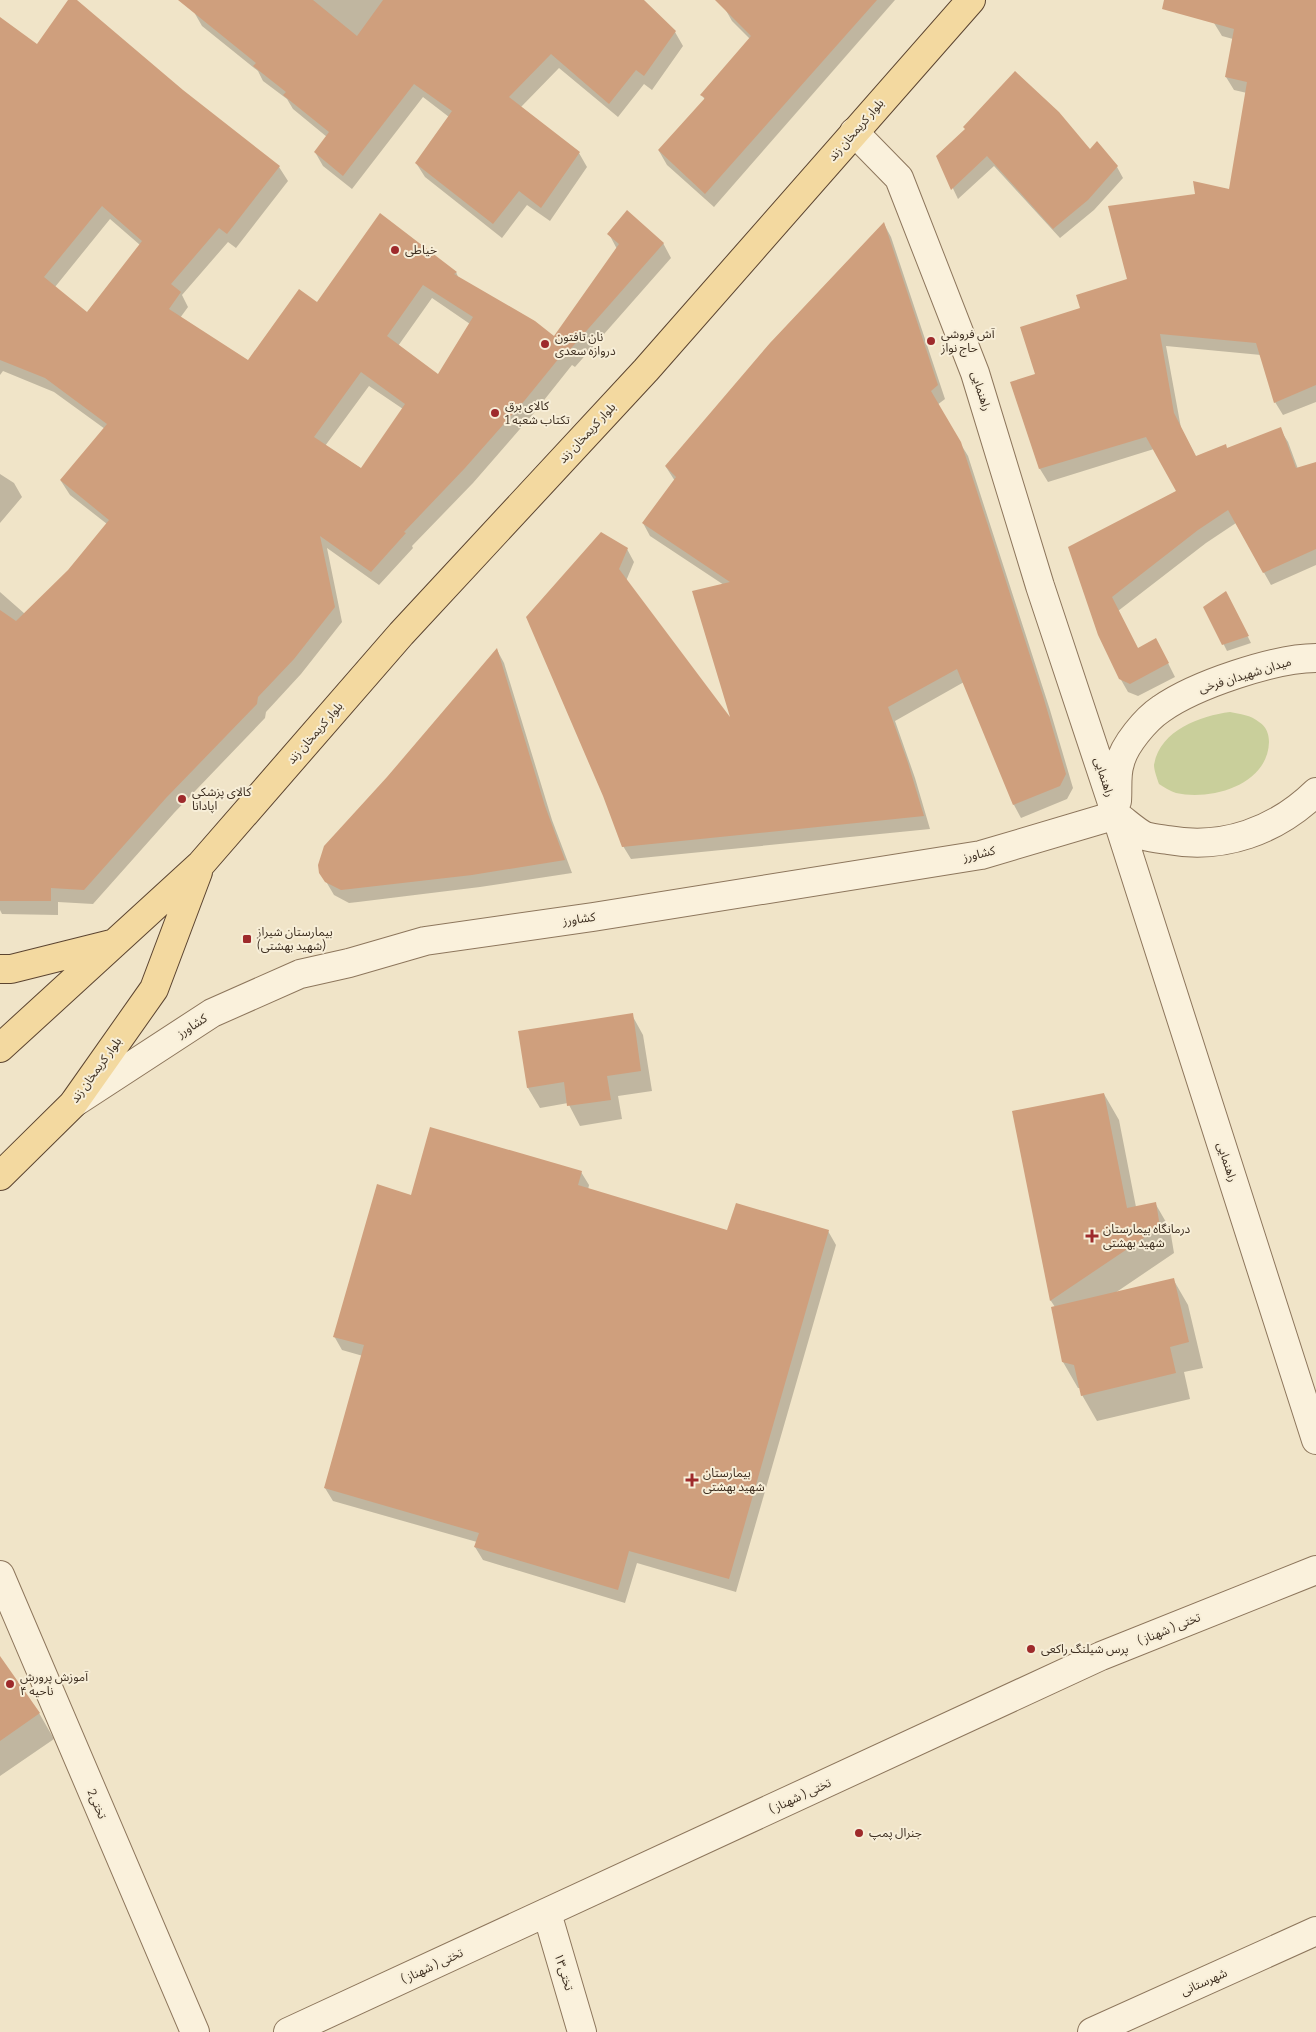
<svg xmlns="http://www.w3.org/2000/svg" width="1316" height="2032" font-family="Bitter,'Noto Sans Arabic',serif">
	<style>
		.green { fill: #c9cf9b }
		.shadow { fill: #0003; fill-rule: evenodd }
		.building { fill: #cf9f7d; fill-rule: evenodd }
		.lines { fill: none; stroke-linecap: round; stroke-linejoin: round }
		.minor-casing { stroke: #8d765c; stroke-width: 30 }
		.major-casing { stroke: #5b4430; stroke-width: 30 }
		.minor { stroke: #faf1dc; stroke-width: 28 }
		.major { stroke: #f3d9a0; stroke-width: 28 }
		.poi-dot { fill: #9e2a2b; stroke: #f7eed8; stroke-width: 2 }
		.labels { text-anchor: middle; stroke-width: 4; stroke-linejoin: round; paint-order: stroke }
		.street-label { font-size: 12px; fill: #3d2e20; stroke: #f7eed8 }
		.poi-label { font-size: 12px; fill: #3d2e20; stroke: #f7eed8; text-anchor: start }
	</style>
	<rect width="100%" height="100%" fill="#f0e4c8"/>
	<path class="green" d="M 1230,712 C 1240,714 1251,715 1259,722 C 1266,726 1269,734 1269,742 C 1268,785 1211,801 1176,793 C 1170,791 1164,787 1159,784 C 1157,778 1154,770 1154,765 C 1160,730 1200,716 1230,712 Z"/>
	<path class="shadow" d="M 70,0 L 75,0 L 182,91 L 279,167 L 288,181 L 236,248 L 228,242 L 182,295 L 188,307 L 180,318 L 248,362 L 317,303 L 456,272 L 459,279 L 555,337 L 617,249 L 609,234 L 663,243 L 671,258 L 575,367 L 572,365 L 533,414 L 473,483 L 412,546 L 413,548 L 379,585 L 327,548 L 342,622 L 301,674 L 266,712 L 265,718 L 174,813 L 93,904 L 58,902 L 58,915 L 2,914 L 0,910 L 0,592 L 25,614 L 68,571 L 107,524 L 70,495 L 61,481 L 105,429 L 54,392 L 3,371 L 0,375 L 0,18 L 37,46 ZM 110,219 L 140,245 L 87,313 L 55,287 ZM 432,298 L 470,324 L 439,376 L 398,346 ZM 369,386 L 403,409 L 362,469 L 325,446 Z
		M 199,0 L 642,0 L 675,32 L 683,46 L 652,90 L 644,84 L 618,117 L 559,68 L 521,107 L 579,153 L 587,167 L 550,221 L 527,205 L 502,238 L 425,177 L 416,163 L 449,117 L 423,97 L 352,189 L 323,166 L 315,152 L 327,137 L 293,109 L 287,99 L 263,81 L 258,71 L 202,26 L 194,12 Z
		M 732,0 L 895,0 L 714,207 L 667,165 L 659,151 L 705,100 L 702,95 L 750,39 L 732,21 L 724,7 Z
		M 1228,0 L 1316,0 L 1316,402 L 1283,415 L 1275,402 L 1261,355 L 1166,346 L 1181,428 L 1196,457 L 1228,449 L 1280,429 L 1288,442 L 1298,469 L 1316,463 L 1316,565 L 1271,585 L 1236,523 L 1206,543 L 1118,611 L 1138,649 L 1163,653 L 1175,677 L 1138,696 L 1128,692 L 1120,678 L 1069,548 L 1177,491 L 1154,449 L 1048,482 L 1040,469 L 1012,383 L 1036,375 L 1082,309 L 1128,280 L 1230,190 L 1247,93 L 1234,90 L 1226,77 L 1233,39 L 1222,36 L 1214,23 Z
		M 966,130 L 1090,151 L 1117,167 L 1123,178 L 1094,210 L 1060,238 L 994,166 L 958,199 L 938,157 Z
		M 884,224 L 891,237 L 945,399 L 937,405 L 968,456 L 1050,710 L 1073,788 L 1067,799 L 1021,818 L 1014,805 L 964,682 L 895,721 L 915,778 L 930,829 L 631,859 L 623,846 L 604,796 L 527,617 L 627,549 L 634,562 L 626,581 L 733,723 L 724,585 L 650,536 L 643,523 L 675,481 L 666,467 Z
		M 0,474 L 14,483 L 22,497 L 0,523 Z
		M 1229,599 L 1251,643 L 1227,651 L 1205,607 Z
		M 497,650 L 504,663 L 552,820 L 572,873 L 480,887 L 358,902 L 349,903 L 334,895 L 321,873 L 388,778 Z
		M 632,1015 L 643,1035 L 652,1091 L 618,1096 L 622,1119 L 580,1126 L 568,1103 L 540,1108 L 528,1088 L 520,1032 Z
		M 1104,1094 L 1119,1120 L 1136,1207 L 1155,1203 L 1170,1229 L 1174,1253 L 1115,1293 L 1173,1279 L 1188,1305 L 1203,1368 L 1184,1372 L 1190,1399 L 1097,1421 L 1082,1395 L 1080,1388 L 1078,1388 L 1063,1362 L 1055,1307 L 1051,1301 L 1014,1112 Z
		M 581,1172 L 589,1185 L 588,1190 L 728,1232 L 828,1231 L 836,1245 L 736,1592 L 637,1563 L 625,1603 L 483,1560 L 475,1547 L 477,1542 L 333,1501 L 325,1488 L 363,1356 L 342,1350 L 334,1336 L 412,1196 Z
		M 0,1658 L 39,1713 L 54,1739 L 0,1776 Z"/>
	<path class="building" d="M 68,0 L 77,0 L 183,90 L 280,166 L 227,234 L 219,228 L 171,284 L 181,292 L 169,309 L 248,360 L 299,289 L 317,302 L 380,213 L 457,272 L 454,274 L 535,321 L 554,336 L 619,244 L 607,234 L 627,210 L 664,243 L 566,354 L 564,352 L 525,400 L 465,468 L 404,532 L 406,533 L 371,572 L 320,536 L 335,607 L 294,659 L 258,697 L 257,704 L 166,798 L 84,890 L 51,888 L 51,901 L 0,901 L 0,610 L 16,621 L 68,570 L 109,520 L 60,480 L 107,424 L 45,378 L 0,360 L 0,17 L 37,44 ZM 102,206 L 142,241 L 87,312 L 44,277 ZM 423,285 L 473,317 L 438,374 L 387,336 ZM 361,372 L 405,404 L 361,468 L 314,437 Z
		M 178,0 L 313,0 L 357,36 L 383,0 L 644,0 L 676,31 L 644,76 L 636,70 L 609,104 L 551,54 L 509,97 L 580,152 L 541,208 L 519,191 L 493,224 L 415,163 L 452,111 L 414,84 L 343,176 L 314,152 L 329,132 L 283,95 L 286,92 L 253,66 L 256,63 Z
		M 715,0 L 877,0 L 705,194 L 658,150 L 705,98 L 700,95 L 751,36 Z
		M 1164,0 L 1316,0 L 1316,385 L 1274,403 L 1256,343 L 1160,334 L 1174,413 L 1196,456 L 1226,444 L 1227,448 L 1281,427 L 1296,468 L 1316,462 L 1316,549 L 1263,573 L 1228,510 L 1198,530 L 1112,597 L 1138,648 L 1156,638 L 1169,663 L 1130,684 L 1119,679 L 1098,635 L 1068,547 L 1176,491 L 1146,437 L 1039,469 L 1010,382 L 1035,374 L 1020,327 L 1080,308 L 1076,295 L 1127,279 L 1108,206 L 1195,194 L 1193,181 L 1229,189 L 1247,82 L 1225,77 L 1234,29 L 1162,9 Z
		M 1015,71 L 1059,112 L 1090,149 L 1097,141 L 1118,166 L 1088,200 L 1053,229 L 987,156 L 951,190 L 936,156 L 965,129 L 963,127 Z
		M 884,222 L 938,385 L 931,391 L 961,442 L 1043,696 L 1066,774 L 1060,786 L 1013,805 L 957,669 L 888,707 L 908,763 L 924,816 L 622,847 L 603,796 L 526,617 L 601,532 L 628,548 L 619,569 L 730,717 L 692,591 L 730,582 L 642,523 L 676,477 L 665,466 L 770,343 Z
		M 1226,591 L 1249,636 L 1222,645 L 1203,607 Z
		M 497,648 L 545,806 L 565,860 L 472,875 L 350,889 L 341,890 L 325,882 L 319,873 L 318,865 L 324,846 L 387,777 Z
		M 633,1013 L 641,1071 L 607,1076 L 611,1100 L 567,1106 L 564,1082 L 527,1088 L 518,1031 Z
		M 1104,1093 L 1127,1208 L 1156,1202 L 1160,1227 L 1050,1301 L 1012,1111 Z
		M 430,1127 L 582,1171 L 578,1185 L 727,1230 L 736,1203 L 829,1230 L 729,1579 L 629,1551 L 618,1590 L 474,1547 L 479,1533 L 324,1488 L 364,1345 L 333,1337 L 377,1184 L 411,1195 Z
		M 1174,1278 L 1189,1342 L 1170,1347 L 1176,1373 L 1081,1396 L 1074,1365 L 1062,1362 L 1051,1307 Z
		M 0,1656 L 40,1713 L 0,1741 Z"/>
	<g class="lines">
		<defs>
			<path id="minor" d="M 854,132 L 899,178 L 975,373 L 1040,586 L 1116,815 L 1316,1440
				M 1117,801 C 1118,789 1116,774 1120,763 C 1124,745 1146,719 1161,709 C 1195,685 1275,658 1316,658
				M 1116,815 C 1125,821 1135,831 1145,836 C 1151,838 1161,839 1168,840 C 1223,850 1276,831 1316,792
				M 74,1103 L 212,1013 L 300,974 L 349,963 L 425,941 L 593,917 L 981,855 L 1116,815
				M 0,1575 L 195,2032
				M 547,1913 L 582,2032
				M 288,2032 L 1101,1656 L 1316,1570
				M 1092,2032 L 1316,1931"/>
			<path id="major" d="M 0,969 L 11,969 L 111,944
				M 0,1048 L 201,864 L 401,634 L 646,370 L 971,0
				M 0,1176 L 73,1104 L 154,989 L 198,872"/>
		</defs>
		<use href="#minor" class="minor-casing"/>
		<use href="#major" class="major-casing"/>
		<use href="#minor" class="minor"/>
		<use href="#major" class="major"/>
	</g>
	<g class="poi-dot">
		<circle cx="395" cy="250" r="5"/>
		<circle cx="931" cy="341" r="5"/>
		<circle cx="545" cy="344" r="5"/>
		<circle cx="495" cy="413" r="5"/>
		<circle cx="182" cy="799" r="5"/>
		<rect x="242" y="934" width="10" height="10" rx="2.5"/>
		<path d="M1089.5 1228.5h5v5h5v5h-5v5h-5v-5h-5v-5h5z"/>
		<path d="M689.5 1472.5h5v5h5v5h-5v5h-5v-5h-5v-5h5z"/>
		<circle cx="1031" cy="1649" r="5"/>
		<circle cx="10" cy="1684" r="5"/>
		<circle cx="859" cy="1833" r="5"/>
	</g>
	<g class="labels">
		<g class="street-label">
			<text transform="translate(856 130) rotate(-49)" y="4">بلوار کریمخان زند</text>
			<text transform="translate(981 391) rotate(72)" y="4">راهنمایی</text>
			<text transform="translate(587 433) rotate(-47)" y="4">بلوار کریمخان زند</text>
			<text transform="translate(1245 675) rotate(-17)" y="4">میدان شهیدان فرخی</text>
			<text transform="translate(315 733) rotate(-49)" y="4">بلوار کریمخان زند</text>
			<text transform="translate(1104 777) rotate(72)" y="4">راهنمایی</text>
			<text transform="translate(979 854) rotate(-13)" y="4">کشاورز</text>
			<text transform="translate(579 919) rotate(-8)" y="4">کشاورز</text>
			<text transform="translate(192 1026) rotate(-33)" y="4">کشاورز</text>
			<text transform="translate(96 1070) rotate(-54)" y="4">بلوار کریمخان زند</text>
			<text transform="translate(1227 1162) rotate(72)" y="4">راهنمایی</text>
			<text transform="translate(1169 1629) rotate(-22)" y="4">تختی ( شهناز )</text>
			<text transform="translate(800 1796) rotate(-25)" y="4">تختی ( شهناز )</text>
			<text transform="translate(97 1804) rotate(67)" y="4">2تختی</text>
			<text transform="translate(432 1966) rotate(-25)" y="4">تختی ( شهناز )</text>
			<text transform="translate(564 1972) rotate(73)" y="4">تختی۱۳</text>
			<text transform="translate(1204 1982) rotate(-24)" y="4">شهرستانی</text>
		</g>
		<g class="poi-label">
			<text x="405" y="254">خیاطی</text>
			<text x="941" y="338">آش فروشی<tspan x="941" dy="14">حاج نواز</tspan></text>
			<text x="555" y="341">نان تافتون<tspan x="555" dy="14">دروازه سعدی</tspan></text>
			<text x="505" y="410">کالای برق<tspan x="505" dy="14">تکتاب شعبه 1</tspan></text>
			<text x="192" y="796">کالای پزشکی<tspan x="192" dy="14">اپادانا</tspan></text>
			<text x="257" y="936">بیمارستان شیراز<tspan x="257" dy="14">(شهید بهشتی)</tspan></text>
			<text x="1103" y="1233">درمانگاه بیمارستان<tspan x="1103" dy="14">شهید بهشتی</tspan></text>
			<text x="703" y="1477">بیمارستان<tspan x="703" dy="14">شهید بهشتی</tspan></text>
			<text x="1041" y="1653">پرس شیلنگ راکعی</text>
			<text x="20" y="1681">آموزش پرورش<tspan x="20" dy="14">ناحیه ۴</tspan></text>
			<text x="869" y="1837">جنرال پمپ</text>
		</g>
	</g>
</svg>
